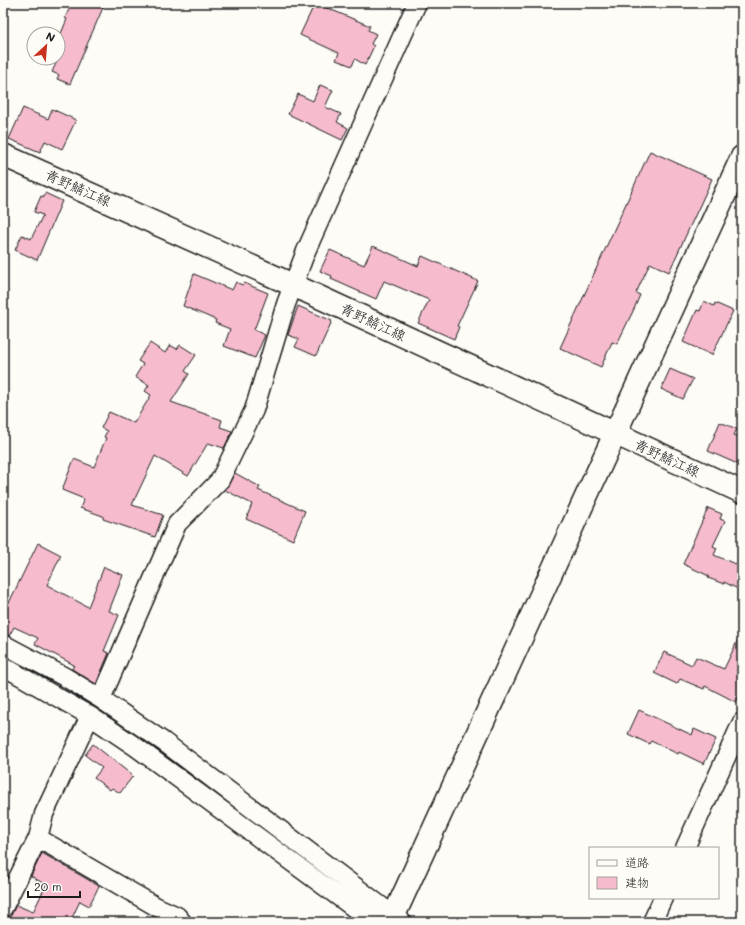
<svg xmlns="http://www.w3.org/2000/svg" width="745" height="925" font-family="Mali,'Klee One',sans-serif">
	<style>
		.building { fill: #f6bcce; stroke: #1c1c1c }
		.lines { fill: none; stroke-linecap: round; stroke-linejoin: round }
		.street-casing { stroke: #1c1c1c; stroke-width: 21 }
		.secondary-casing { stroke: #1c1c1c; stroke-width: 25 }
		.street { stroke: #fdfcf7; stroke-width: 18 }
		.secondary { stroke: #fdfcf7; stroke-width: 22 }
		.labels { text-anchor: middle; stroke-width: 4; stroke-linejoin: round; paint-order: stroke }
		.street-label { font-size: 14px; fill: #1c1c1c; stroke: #fdfcf7 }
	</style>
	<rect width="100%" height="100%" fill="#fdfcf7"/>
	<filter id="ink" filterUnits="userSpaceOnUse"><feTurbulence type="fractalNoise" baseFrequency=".025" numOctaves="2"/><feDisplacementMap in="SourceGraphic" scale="8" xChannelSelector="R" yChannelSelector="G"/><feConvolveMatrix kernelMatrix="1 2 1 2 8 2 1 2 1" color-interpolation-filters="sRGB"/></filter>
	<g filter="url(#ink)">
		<path class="building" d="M 72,3 L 105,3 L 70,84 L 57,79 L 59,75 L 52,72 L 58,59 L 58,41 L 67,19 L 65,18 Z
			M 315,3 L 370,26 L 368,30 L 376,34 L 371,44 L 374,46 L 365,65 L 355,59 L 352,66 L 336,60 L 339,53 L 300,35 Z
			M 320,85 L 333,90 L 325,107 L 341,114 L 337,122 L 348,128 L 342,140 L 288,114 L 298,94 L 313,101 Z
			M 23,108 L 48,119 L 52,109 L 76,120 L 62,149 L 45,141 L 40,152 L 9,139 Z
			M 650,151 L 712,179 L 669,272 L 650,263 L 636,293 L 640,295 L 634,309 L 617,344 L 612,342 L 601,367 L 560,348 Z
			M 45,193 L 62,201 L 37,260 L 15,250 L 22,235 L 31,239 L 43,215 L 34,212 L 41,196 L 43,197 Z
			M 373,246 L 418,266 L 422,256 L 478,281 L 457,326 L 459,327 L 454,339 L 418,323 L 429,300 L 384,281 L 376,299 L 331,279 L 332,276 L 320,271 L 330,250 L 364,265 Z
			M 194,274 L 232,290 L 236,282 L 242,285 L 244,283 L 268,293 L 254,330 L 265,335 L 255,358 L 224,346 L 230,329 L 215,323 L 216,320 L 183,306 Z
			M 704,301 L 714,306 L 715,303 L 733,311 L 712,355 L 683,342 L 697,310 L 700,311 Z
			M 298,306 L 332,321 L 316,356 L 295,347 L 299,339 L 288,335 Z
			M 150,343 L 165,353 L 170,345 L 177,349 L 180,345 L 196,355 L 185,371 L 189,374 L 171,402 L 222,420 L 220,427 L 232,431 L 224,448 L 208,443 L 188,476 L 155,456 L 132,505 L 163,515 L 155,537 L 103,519 L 103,516 L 80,508 L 84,499 L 62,490 L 74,459 L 94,467 L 106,438 L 104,437 L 107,431 L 101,428 L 109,412 L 134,423 L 151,395 L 145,391 L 149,385 L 135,377 L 143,364 L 138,361 Z
			M 670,369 L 693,379 L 683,399 L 661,389 Z
			M 720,422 L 737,429 L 734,435 L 742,438 L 742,466 L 708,451 Z
			M 235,473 L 260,487 L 258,490 L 305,511 L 293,540 L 246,519 L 252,504 L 225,490 Z
			M 708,508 L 722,514 L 720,519 L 725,521 L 713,546 L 717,548 L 714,555 L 742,567 L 742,591 L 724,582 L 724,584 L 708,578 L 709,576 L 683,564 Z
			M 38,543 L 61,555 L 47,585 L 88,607 L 104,567 L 123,575 L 109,611 L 119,615 L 104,651 L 109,653 L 96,684 L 72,669 L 74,665 L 35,644 L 38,638 L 14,627 L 9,636 L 3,634 L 3,615 Z
			M 742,631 L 742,689 L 736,702 L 705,686 L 704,689 L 680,679 L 677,684 L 654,673 L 664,652 L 692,665 L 696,657 L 724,669 Z
			M 639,710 L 692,735 L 694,729 L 716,739 L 704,764 L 679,752 L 678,754 L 651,741 L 649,744 L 628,734 Z
			M 93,744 L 133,776 L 120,793 L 112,788 L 110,790 L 94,778 L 102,768 L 85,755 Z
			M 42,853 L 99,886 L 89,906 L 80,901 L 70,922 L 8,922 L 16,905 L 33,912 L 46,885 L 31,876 Z"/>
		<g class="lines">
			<defs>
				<path id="street" d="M 3,644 L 65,677 L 101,699 L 164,742 L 402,922
					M 3,666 L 90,716 L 136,747 L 373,922
					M 101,699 L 177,524 L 220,480 L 254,410 L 286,304 L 306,251 L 417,3
					M 38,838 L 157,907 L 177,916 L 182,922
					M 685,848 L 742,722
					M 3,908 L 38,838 L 44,814 L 90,716
					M 652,922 L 663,898"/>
				<path id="secondary" d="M 3,155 L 293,285 L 742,492
					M 391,922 L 742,157"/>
			</defs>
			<use href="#street" class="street-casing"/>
			<use href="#secondary" class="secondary-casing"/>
			<use href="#street" class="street"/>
			<use href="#secondary" class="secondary"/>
		</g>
	</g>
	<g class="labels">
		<g class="street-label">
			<text transform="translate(78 188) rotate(24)" y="5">青野鯖江線</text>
			<text transform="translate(373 322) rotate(25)" y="5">青野鯖江線</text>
			<text transform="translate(667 458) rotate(25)" y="5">青野鯖江線</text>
		</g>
	</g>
	<rect width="745" height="925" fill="none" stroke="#fdfcf7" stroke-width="16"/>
	<rect x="8" y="8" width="729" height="909" fill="none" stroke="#1c1c1c" stroke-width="1.5" filter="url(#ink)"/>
	<rect x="589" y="847" width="130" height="52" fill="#fdfcf7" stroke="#a3a29f"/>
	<rect x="597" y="860" width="20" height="6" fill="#fdfcf7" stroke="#a3a29f"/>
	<text x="625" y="867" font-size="12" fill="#1c1c1c">道路</text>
	<rect x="597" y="877" width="20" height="12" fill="#f6bcce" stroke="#a3a29f"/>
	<text x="625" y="887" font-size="12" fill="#1c1c1c">建物</text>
	<g transform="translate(46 46) rotate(26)"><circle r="19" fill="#fdfcf7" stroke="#a3a29f"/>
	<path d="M0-3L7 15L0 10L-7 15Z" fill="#c8321e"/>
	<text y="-6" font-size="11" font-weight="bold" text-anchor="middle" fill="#1c1c1c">N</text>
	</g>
	<path d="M28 891v6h52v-6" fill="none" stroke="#1c1c1c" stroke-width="2"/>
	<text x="34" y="891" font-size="12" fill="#1c1c1c" stroke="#fdfcf7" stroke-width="3" paint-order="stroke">20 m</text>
</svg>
